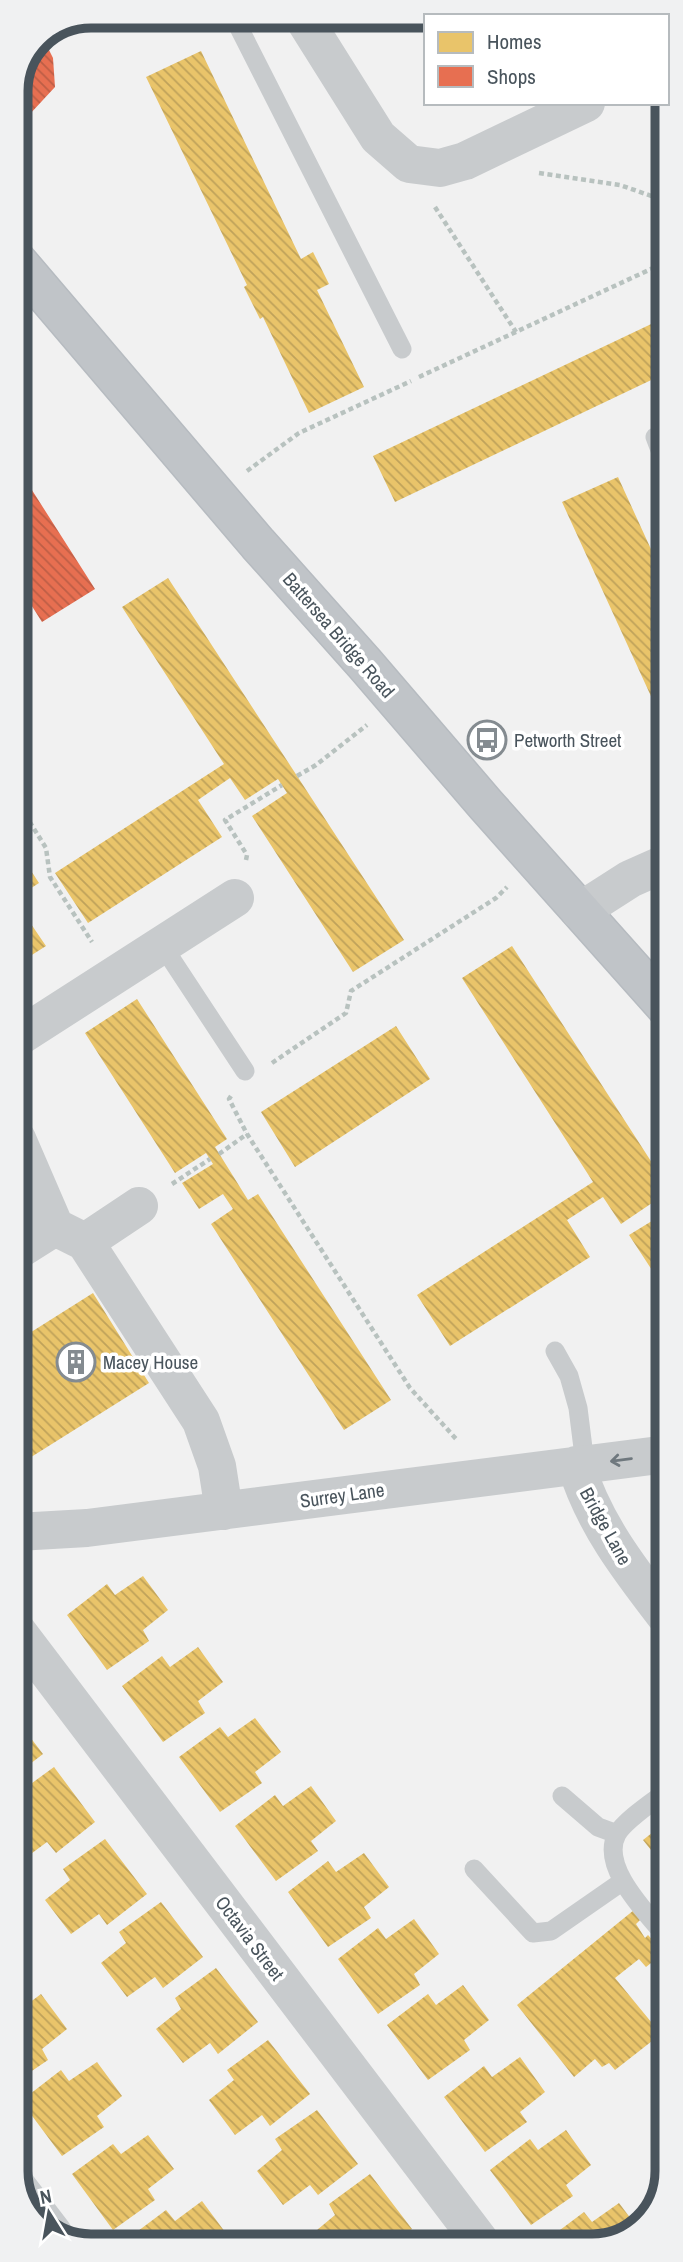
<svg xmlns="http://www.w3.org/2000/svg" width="683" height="2262" font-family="'Archivo Narrow',sans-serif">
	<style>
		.homes { fill: url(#homes-back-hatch) }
		.shops { fill: url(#shops-back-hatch) }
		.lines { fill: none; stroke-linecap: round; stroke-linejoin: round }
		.trunk-casing { stroke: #b6bbc0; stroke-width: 41 }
		.path { stroke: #b8c2bf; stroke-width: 4.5; stroke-dasharray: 5 3.5; stroke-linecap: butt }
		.service { stroke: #c8cbcd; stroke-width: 19 }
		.minor { stroke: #c8cbcd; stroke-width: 38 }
		.trunk { stroke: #c0c4c8; stroke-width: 38 }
		.oneway { stroke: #6f787e }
		.labels { text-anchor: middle; stroke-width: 7; stroke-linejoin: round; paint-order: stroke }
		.street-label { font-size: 19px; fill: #49545c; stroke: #fff }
		.poi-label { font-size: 19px; fill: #49545c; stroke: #fff; text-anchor: start }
		.rim { fill: none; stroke: #49545c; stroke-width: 9 }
	</style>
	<defs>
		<pattern id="homes-back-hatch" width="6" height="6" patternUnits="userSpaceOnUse" patternTransform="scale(1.75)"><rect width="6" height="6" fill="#e9c46a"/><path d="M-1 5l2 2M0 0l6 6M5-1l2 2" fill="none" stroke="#bfa25a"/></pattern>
		<pattern id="shops-back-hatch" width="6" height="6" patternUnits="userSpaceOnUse" patternTransform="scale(1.75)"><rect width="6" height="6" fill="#e76f51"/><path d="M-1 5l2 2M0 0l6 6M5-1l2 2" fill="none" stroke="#bd5e46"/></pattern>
	</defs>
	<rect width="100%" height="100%" fill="#f1f1f1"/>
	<path class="homes" d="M 201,51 L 301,259 L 313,252 L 329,284 L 317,290 L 364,387 L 309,413 L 263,317 L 260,319 L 244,287 L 247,285 L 146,77 Z
		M 666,317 L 666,373 L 395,502 L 373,456 Z
		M 618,477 L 666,582 L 666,729 L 562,502 Z
		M 168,578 L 404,940 L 353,972 L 252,816 L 287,793 L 278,779 L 245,800 L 230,778 L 198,800 L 222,837 L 88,923 L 55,873 L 224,764 L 122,607 Z
		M 16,848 L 39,883 L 16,898 Z
		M 16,902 L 46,946 L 16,965 Z
		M 512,946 L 667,1186 L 667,1293 L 629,1235 L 660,1216 L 652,1203 L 621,1224 L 603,1197 L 567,1220 L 590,1257 L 450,1346 L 417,1295 L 593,1182 L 462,978 Z
		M 137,999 L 227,1139 L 215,1147 L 248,1200 L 258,1194 L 391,1400 L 344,1430 L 211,1224 L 233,1209 L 223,1194 L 199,1209 L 182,1183 L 213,1164 L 206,1153 L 175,1173 L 85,1033 Z
		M 396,1026 L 430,1079 L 295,1167 L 261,1112 Z
		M 93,1293 L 149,1383 L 28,1459 L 17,1441 L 17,1341 Z
		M 143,1576 L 168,1610 L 143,1630 L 149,1641 L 107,1670 L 67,1615 L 107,1584 L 115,1595 Z
		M 198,1647 L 223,1682 L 198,1701 L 205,1713 L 163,1742 L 122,1686 L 162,1656 L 170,1667 Z
		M 255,1718 L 281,1752 L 255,1772 L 262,1783 L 220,1812 L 179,1757 L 220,1727 L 228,1737 Z
		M 17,1720 L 43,1754 L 17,1774 Z
		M 54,1767 L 95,1822 L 56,1853 L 47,1842 L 20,1862 L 17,1858 L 17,1809 L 19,1808 L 17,1794 Z
		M 311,1786 L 336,1821 L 311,1841 L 318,1851 L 276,1881 L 235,1826 L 275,1795 L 283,1806 Z
		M 667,1821 L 667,1870 L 643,1840 Z
		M 105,1839 L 147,1894 L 107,1925 L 99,1914 L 71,1934 L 45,1900 L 70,1880 L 63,1869 Z
		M 364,1853 L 389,1887 L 364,1907 L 371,1918 L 328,1947 L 288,1892 L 328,1861 L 336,1872 Z
		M 161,1902 L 203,1957 L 163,1988 L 155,1977 L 127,1997 L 101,1963 L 126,1943 L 119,1932 Z
		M 634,1910 L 641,1919 L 636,1924 L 645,1938 L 648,1935 L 664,1953 L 646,1967 L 639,1959 L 615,1978 L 661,2034 L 615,2070 L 609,2063 L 602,2067 L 595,2059 L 574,2077 L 517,2005 Z
		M 414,1919 L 439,1954 L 414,1974 L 420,1985 L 378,2014 L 338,1959 L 378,1928 L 386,1939 Z
		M 216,1968 L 258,2022 L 218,2054 L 210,2043 L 183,2063 L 156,2029 L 181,2009 L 175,1998 Z
		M 463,1985 L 489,2020 L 464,2040 L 470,2050 L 428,2080 L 387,2025 L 428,1994 L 436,2005 Z
		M 41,1994 L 67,2029 L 42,2049 L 48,2060 L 17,2081 L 17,2012 Z
		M 268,2040 L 310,2094 L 270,2126 L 262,2115 L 235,2135 L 209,2100 L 234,2080 L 227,2070 Z
		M 520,2057 L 545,2092 L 520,2112 L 527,2122 L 485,2152 L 444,2097 L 484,2066 L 492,2077 Z
		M 97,2062 L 122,2096 L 97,2116 L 104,2127 L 62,2156 L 21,2101 L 61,2070 L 69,2081 Z
		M 317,2110 L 358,2164 L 318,2195 L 310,2185 L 283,2205 L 257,2171 L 282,2150 L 275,2139 Z
		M 566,2130 L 591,2165 L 566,2185 L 573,2196 L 531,2225 L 490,2170 L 530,2139 L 538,2150 Z
		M 148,2135 L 174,2169 L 148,2189 L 155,2200 L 113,2230 L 72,2174 L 113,2144 L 121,2154 Z
		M 370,2174 L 412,2229 L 392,2245 L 318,2245 L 311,2235 L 335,2215 L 329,2204 Z
		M 202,2201 L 228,2236 L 215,2245 L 130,2246 L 126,2240 L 166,2210 L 175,2221 Z
		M 619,2203 L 637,2227 L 607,2245 L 546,2245 L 544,2242 L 584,2212 L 592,2222 Z"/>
	<path class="shops" d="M 42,36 L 53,58 L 55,87 L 16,129 L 16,86 L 38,37 Z
		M 16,465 L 95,589 L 42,622 L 16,581 Z"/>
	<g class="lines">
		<defs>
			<path id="trunk" d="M 16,260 L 258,544 L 365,664 L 486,805 L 666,1007"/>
		</defs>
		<use href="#trunk" class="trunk-casing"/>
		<path class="path" d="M 539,173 L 620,185 L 666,201
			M 435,207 L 516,332
			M 419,377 L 666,262
			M 247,471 L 299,433 L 411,381
			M 297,776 L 316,765 L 367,725
			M 16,800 L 46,848 L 50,877 L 92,942
			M 246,860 L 247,855 L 225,820 L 282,785
			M 272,1063 L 346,1013 L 351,991 L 496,898 L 507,887
			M 231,1096 L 229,1099 L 247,1134 L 410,1388 L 457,1440
			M 219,1154 L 247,1134
			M 172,1184 L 210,1159"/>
		<path class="service" d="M 233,16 L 402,349
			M 655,437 L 666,466
			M 162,945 L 245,1071
			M 555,1351 L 569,1376 L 578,1408 L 585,1464
			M 667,1791 C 654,1801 625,1820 617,1834 C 599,1867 648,1914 667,1938
			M 562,1796 L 598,1827 L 617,1834
			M 474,1869 L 533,1933 L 551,1931 L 623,1881
			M 662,2121 L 667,2118"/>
		<path class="minor" d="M 302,16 L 378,137 L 409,164 L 440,168 L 465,161 L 586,103
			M 580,911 L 630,879 L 666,863
			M 17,1038 L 235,898
			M 17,1139 L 55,1227 L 85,1242 L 201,1421 L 217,1466 L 224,1511
			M 85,1242 L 139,1206
			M 17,1251 L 55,1227
			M 576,1465 C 594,1524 630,1570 667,1618
			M 17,1532 L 87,1528 L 667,1454
			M 17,1631 L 483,2245
			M 17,2186 L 53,2233"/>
		<use href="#trunk" class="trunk"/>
	</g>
	<defs><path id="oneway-shaft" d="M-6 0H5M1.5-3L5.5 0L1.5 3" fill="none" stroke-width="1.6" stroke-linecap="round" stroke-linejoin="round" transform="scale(1.75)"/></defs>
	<use class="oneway" href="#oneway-shaft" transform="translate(621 1460) rotate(173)"/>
	<defs>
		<symbol id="bus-ring" viewBox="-11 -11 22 22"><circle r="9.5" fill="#fff" stroke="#848b90" stroke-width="1.5"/><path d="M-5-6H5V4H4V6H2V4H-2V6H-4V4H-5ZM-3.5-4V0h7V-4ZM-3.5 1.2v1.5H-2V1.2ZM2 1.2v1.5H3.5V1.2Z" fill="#848b90"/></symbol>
		<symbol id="building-ring" viewBox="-11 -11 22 22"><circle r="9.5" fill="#fff" stroke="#848b90" stroke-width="1.5"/><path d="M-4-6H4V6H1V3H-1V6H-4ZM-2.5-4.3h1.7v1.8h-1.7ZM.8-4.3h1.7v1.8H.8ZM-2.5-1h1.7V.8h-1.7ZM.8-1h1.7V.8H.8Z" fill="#848b90"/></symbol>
	</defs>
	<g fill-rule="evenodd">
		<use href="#bus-ring" x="465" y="718" width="44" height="44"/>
		<use href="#building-ring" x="54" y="1340" width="44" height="44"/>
	</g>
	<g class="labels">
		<g class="street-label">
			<text transform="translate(339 635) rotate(49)" y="7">Battersea Bridge Road</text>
			<text transform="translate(342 1495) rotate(-8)" y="7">Surrey Lane</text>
			<text transform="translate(606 1526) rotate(61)" y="7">Bridge Lane</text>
			<text transform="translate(250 1938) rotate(53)" y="7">Octavia Street</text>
		</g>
		<g class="poi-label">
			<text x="514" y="747">Petworth Street</text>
			<text x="103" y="1369">Macey House</text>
		</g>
	</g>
	<path d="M0 0H683V2262H0ZM91 28H592A63 63 0 0 1 655 91V2171A63 63 0 0 1 592 2234H91A63 63 0 0 1 28 2171V91A63 63 0 0 1 91 28Z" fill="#f0f1f2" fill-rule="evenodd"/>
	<path class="rim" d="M91 28H592A63 63 0 0 1 655 91V2171A63 63 0 0 1 592 2234H91A63 63 0 0 1 28 2171V91A63 63 0 0 1 91 28Z"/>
	<rect x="424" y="14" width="245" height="91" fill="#ffffff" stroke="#b6bbbe" stroke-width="2"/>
	<rect x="438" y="32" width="35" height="21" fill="#e9c46a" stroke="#b6bbbe" stroke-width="2"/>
	<text x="487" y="49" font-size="21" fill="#49545c">Homes</text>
	<rect x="438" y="66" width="35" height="21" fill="#e76f51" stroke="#b6bbbe" stroke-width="2"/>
	<text x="487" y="84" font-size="21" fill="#49545c">Shops</text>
	<g transform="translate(49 2213) rotate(349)" stroke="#ffffff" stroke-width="5" paint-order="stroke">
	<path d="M0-5L12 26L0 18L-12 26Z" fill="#49545c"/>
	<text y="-10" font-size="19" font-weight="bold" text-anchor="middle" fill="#49545c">N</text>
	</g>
</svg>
